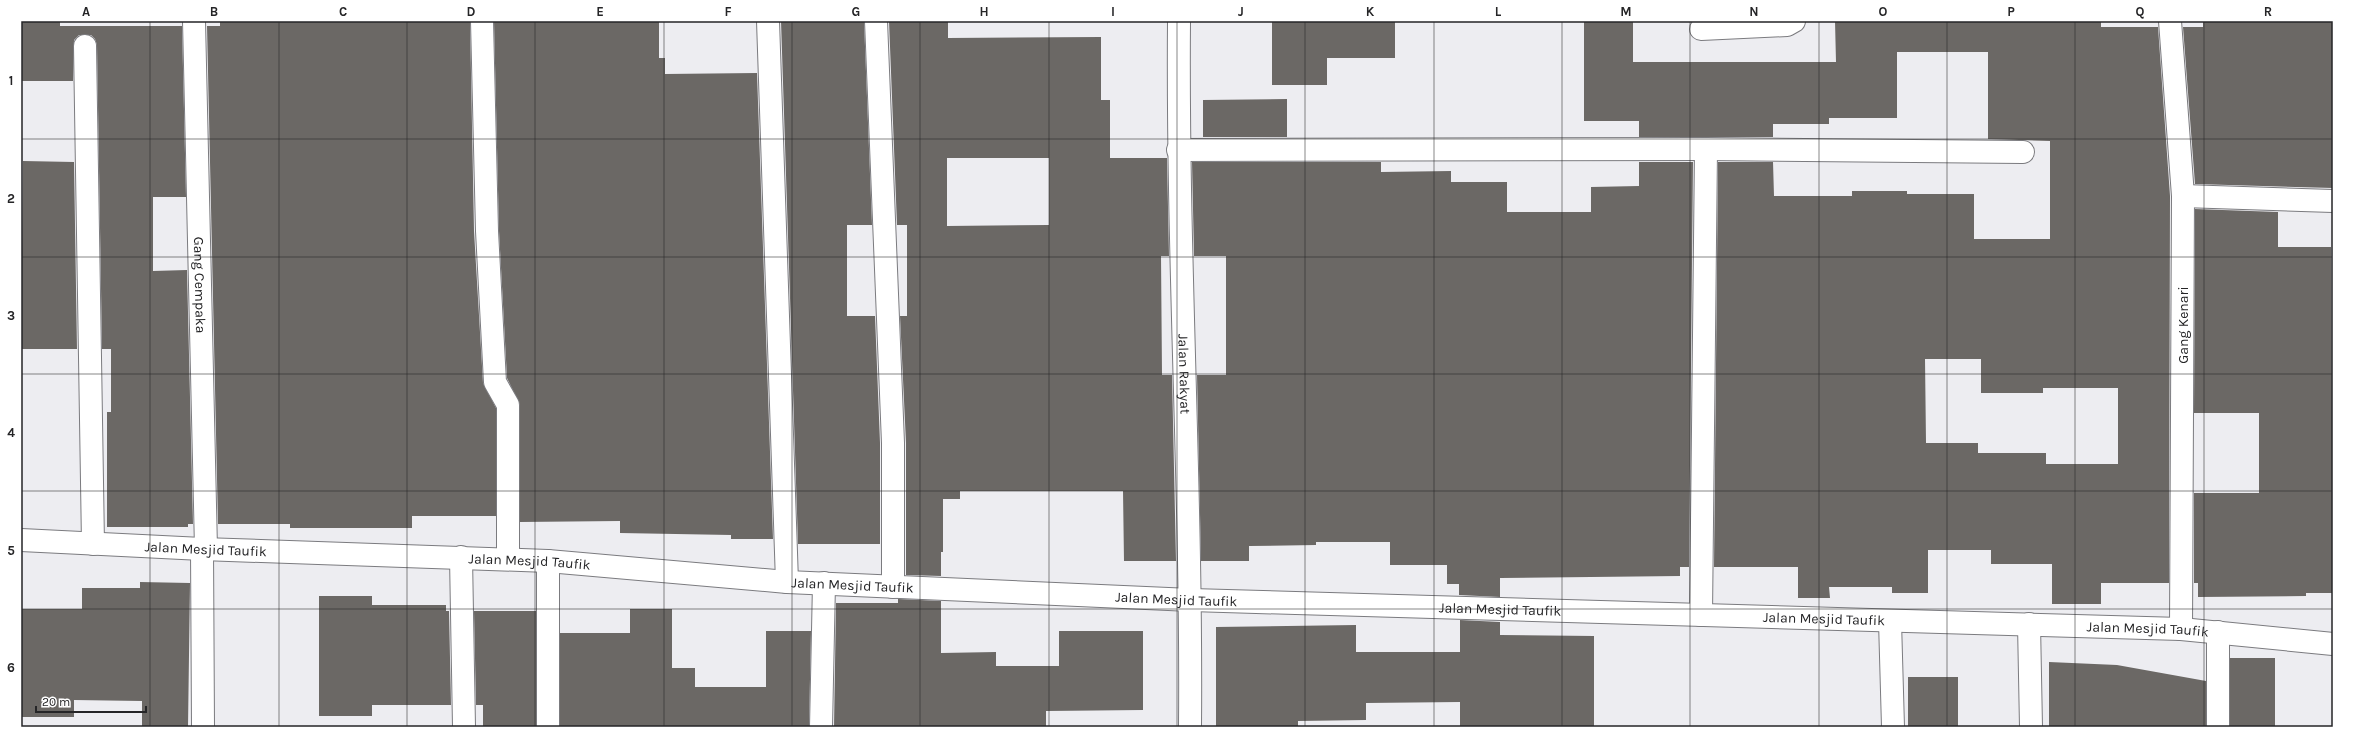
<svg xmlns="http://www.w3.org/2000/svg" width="2354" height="748" font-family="Karla,sans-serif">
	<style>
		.building { fill: #6b6865; fill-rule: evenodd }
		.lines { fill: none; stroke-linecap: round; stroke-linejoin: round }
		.minor-casing { stroke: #7b7b7f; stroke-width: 24 }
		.minor { stroke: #fff; stroke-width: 22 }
		.grid { fill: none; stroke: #252527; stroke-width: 1; stroke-opacity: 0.55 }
		.labels { text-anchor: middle; stroke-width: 4; stroke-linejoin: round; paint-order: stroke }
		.street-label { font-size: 14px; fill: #252527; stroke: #fff }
		.neatline { fill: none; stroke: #252527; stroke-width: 1.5 }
		.grid-label { font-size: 13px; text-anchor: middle; font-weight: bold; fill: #252527 }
	</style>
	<rect width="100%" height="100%" fill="#ededf1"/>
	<path class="building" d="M 21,21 L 60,21 L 60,26 L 182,26 L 186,197 L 153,197 L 153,271 L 187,270 L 193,524 L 188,524 L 188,527 L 107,527 L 107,412 L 111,412 L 111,349 L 102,349 L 97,45 L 95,39 L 91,35 L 79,35 L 74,40 L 73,81 L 21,81 Z
		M 220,21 L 470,21 L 474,231 L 483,383 L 496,408 L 496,516 L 412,516 L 412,528 L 290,528 L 290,524 L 218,524 L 207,26 L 220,26 Z
		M 494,21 L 659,21 L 659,58 L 665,58 L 665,74 L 757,73 L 773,539 L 731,539 L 731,535 L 620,533 L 620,521 L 520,522 L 520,405 L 507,378 L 499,231 Z
		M 781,21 L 864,21 L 872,225 L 847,225 L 847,316 L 875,316 L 880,443 L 880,544 L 798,544 Z
		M 889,21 L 948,21 L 948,38 L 1101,37 L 1101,100 L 1110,100 L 1110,158 L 1167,158 L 1169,256 L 1161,256 L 1162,375 L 1172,375 L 1176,561 L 1124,561 L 1123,491 L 960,491 L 960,499 L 943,499 L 943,552 L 941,552 L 941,576 L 906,575 L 906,443 L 900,316 L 907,316 L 907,225 L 897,225 ZM 947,158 L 1049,158 L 1049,225 L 947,226 Z
		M 1272,21 L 1395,21 L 1395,58 L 1327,58 L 1327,85 L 1272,85 Z
		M 1584,21 L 1633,21 L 1633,62 L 1836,62 L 1835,21 L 2101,21 L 2101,27 L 2158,27 L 2170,196 L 2169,583 L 2101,583 L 2101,604 L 2052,604 L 2052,564 L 1991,564 L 1991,550 L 1928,550 L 1928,593 L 1892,593 L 1892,587 L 1829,587 L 1830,598 L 1798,598 L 1798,567 L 1714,567 L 1718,162 L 1773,162 L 1774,196 L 1852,196 L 1852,191 L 1907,191 L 1907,194 L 1974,194 L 1974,239 L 2050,239 L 2050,141 L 1988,139 L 1988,52 L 1897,52 L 1897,118 L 1829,118 L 1829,124 L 1773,124 L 1773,137 L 1639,137 L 1639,121 L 1584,121 ZM 1925,359 L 1981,359 L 1981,393 L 2043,393 L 2043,388 L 2118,388 L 2118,464 L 2046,464 L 2046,453 L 1978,453 L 1978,443 L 1926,443 Z
		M 2203,21 L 2333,21 L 2333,188 L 2195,184 L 2183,27 L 2203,27 Z
		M 1287,99 L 1287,137 L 1203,137 L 1203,100 Z
		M 23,161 L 74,162 L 77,349 L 21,349 Z
		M 1192,162 L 1381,162 L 1381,172 L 1451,171 L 1451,182 L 1507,182 L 1507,212 L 1591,212 L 1591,187 L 1639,186 L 1639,162 L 1693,162 L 1689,567 L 1680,567 L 1680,576 L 1500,578 L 1500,597 L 1459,595 L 1459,584 L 1447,584 L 1447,565 L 1390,565 L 1390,542 L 1316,542 L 1316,545 L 1249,546 L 1249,561 L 1201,561 L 1197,375 L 1226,375 L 1226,256 L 1194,256 Z
		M 2195,209 L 2278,212 L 2278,247 L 2331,247 L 2333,593 L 2306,593 L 2306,596 L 2198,597 L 2198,583 L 2194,583 L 2194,493 L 2259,493 L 2259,413 L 2194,413 Z
		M 140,582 L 190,583 L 188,727 L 142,727 L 142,701 L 74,700 L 74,717 L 21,717 L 21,609 L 82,609 L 82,588 L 140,588 Z
		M 319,596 L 372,596 L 372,605 L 446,605 L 446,611 L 449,611 L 451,705 L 372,705 L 372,716 L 319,716 Z
		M 898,599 L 941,601 L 941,653 L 996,652 L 996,666 L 1059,666 L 1059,631 L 1143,631 L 1143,710 L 1046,711 L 1046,727 L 834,727 L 836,603 L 898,603 Z
		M 630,609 L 672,609 L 672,668 L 695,668 L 695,687 L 766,687 L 766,631 L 811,631 L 809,727 L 560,727 L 560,633 L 630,633 Z
		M 474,611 L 536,611 L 536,727 L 483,727 L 483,705 L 476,705 Z
		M 1460,620 L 1500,622 L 1500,635 L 1594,636 L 1594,727 L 1460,727 L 1460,702 L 1366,703 L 1366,720 L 1298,721 L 1298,727 L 1216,727 L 1216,627 L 1356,625 L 1356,652 L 1460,652 Z
		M 2230,658 L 2275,658 L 2275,727 L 2230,727 Z
		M 2049,662 L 2117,665 L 2206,681 L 2206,727 L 2049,727 Z
		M 1908,677 L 1958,677 L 1958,727 L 1908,727 Z"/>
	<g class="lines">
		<defs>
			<g id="minor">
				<path id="s1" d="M 194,21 L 206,549"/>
				<path d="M 482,21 L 487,231 L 495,382 L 508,405 L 508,559"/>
				<path d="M 768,21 L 787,582"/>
				<path d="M 876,21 L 893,443 L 893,587"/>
				<path id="s2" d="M 1179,21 C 1177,256 1192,492 1190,727"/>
				<path d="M 2170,21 L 2183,196 L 2181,629"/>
				<path d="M 1701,29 L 1787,25 L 1794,21"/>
				<path d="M 85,46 L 93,544"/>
				<path d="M 1178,150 L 1706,149 L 2023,152"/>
				<path d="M 2183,196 L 2333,201"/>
				<path id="s3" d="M 21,540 L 202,549 L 548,561 L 787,582 L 1191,600 L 2181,629 L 2333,644"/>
				<path d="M 202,549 L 203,727"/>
				<path d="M 461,557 L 464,727"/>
				<path d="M 548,561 L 548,727"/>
				<path d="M 1701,615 L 1706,149"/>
				<path d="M 1890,621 L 1893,727"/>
				<path d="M 2029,624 L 2031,727"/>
				<path d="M 2218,632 L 2218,727"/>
				<path d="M 821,727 L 824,583"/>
			</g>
		</defs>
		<use href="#minor" class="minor-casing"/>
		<use href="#minor" class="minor"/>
	</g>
	<path class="grid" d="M 150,21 L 150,727M 279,21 L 279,727M 407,21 L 407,727M 535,21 L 535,727M 664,21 L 664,727M 792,21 L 792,727M 920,21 L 920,727M 1049,21 L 1049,727M 1177,21 L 1177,727M 1305,21 L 1305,727M 1434,21 L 1434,727M 1562,21 L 1562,727M 1690,21 L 1690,727M 1819,21 L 1819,727M 1947,21 L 1947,727M 2075,21 L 2075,727M 2204,21 L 2204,727M 21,139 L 2333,139M 21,257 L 2333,257M 21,374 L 2333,374M 21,491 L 2333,491M 21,609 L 2333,609"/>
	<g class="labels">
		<g class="street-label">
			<text dy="5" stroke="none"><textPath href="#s1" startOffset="264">Gang Cempaka</textPath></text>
			<text transform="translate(2183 325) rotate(-90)" y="5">Gang Kenari</text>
			<text dy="5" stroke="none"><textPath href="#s2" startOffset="353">Jalan Rakyat</textPath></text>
			<text dy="5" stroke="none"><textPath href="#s3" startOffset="185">Jalan Mesjid Taufik</textPath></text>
			<text dy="5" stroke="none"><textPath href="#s3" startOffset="509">Jalan Mesjid Taufik</textPath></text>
			<text dy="5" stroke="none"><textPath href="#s3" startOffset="833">Jalan Mesjid Taufik</textPath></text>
			<text dy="5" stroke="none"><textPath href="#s3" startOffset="1157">Jalan Mesjid Taufik</textPath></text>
			<text dy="5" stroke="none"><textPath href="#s3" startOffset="1481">Jalan Mesjid Taufik</textPath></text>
			<text dy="5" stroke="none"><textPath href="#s3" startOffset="1805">Jalan Mesjid Taufik</textPath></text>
			<text dy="5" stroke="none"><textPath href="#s3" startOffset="2129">Jalan Mesjid Taufik</textPath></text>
		</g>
	</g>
	<rect width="2354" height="748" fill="none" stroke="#ffffff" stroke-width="44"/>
	<path d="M36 706v6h110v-6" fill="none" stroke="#252527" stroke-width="2"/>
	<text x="42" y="706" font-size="12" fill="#252527" stroke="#ffffff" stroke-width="3" paint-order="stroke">20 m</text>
	<rect x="22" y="22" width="2310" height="704" class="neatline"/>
	<g class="grid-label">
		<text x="86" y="16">A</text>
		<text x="214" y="16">B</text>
		<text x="343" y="16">C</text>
		<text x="471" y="16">D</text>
		<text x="600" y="16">E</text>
		<text x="728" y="16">F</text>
		<text x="856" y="16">G</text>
		<text x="984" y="16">H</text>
		<text x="1113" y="16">I</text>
		<text x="1241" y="16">J</text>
		<text x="1370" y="16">K</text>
		<text x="1498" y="16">L</text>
		<text x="1626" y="16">M</text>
		<text x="1754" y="16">N</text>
		<text x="1883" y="16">O</text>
		<text x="2011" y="16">P</text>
		<text x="2140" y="16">Q</text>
		<text x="2268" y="16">R</text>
		<text x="11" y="85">1</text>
		<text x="11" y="203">2</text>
		<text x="11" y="320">3</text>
		<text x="11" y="437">4</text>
		<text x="11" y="555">5</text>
		<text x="11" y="672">6</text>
	</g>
</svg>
